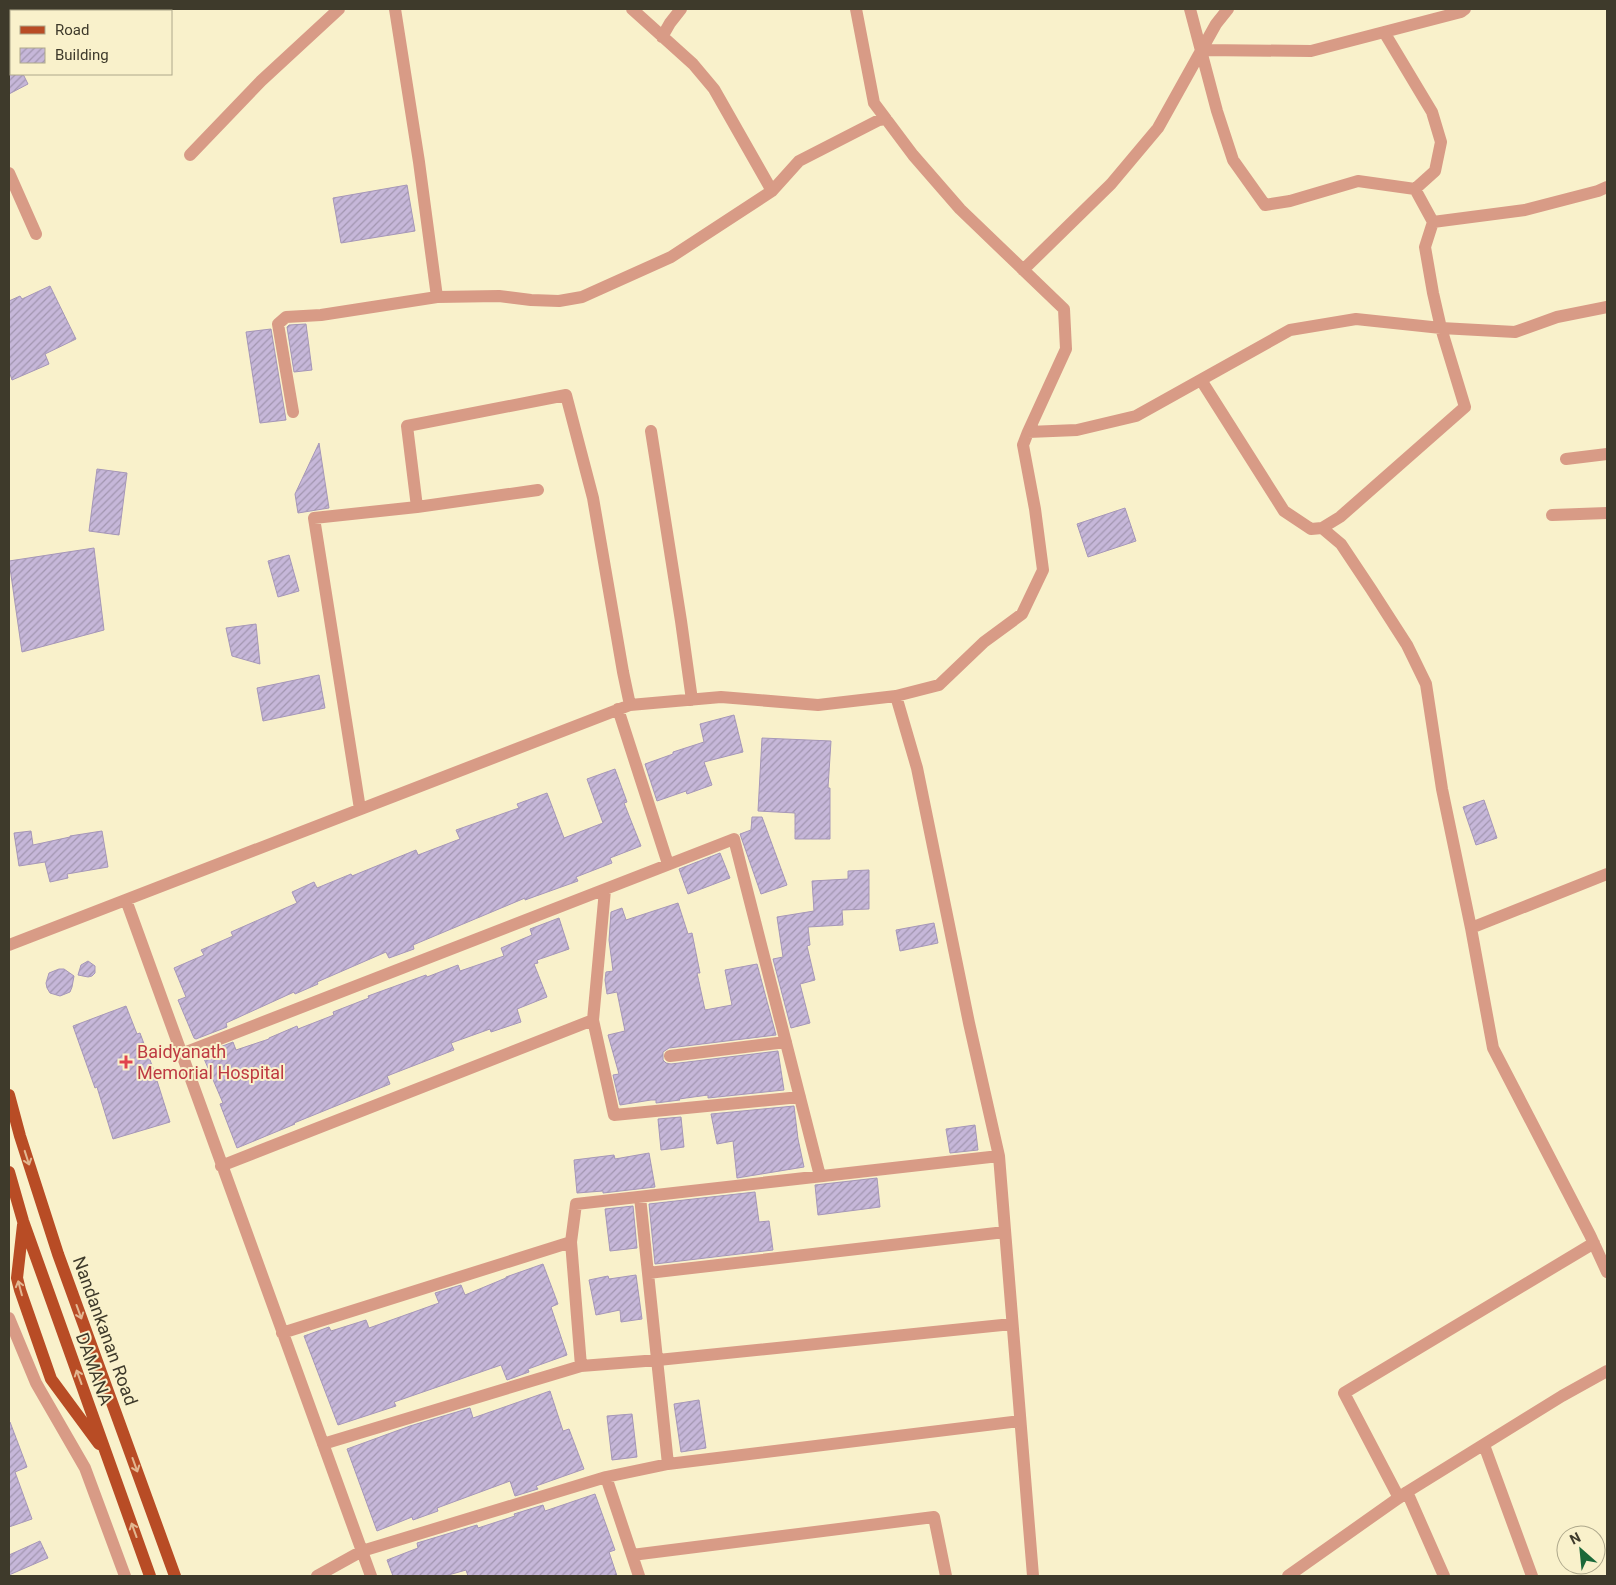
<svg xmlns="http://www.w3.org/2000/svg" width="1616" height="1585" font-family="Roboto,sans-serif">
	<style>
		.building { fill: url(#building-hatch); stroke: #a697b8 }
		.lines { fill: none; stroke-linecap: round; stroke-linejoin: round }
		.street { stroke: #d89b86; stroke-width: 12 }
		.primary { stroke: #b84c25; stroke-width: 12 }
		.oneway { stroke: #e2b791 }
		.health-dot { fill: #e0444e; stroke: #f9f1cb; stroke-width: 2 }
		.labels { text-anchor: middle; stroke-width: 4; stroke-linejoin: round; paint-order: stroke }
		.health-label { font-size: 18px; fill: #be3a42; stroke: #f9f1cb; text-anchor: start }
		.street-label { font-size: 18px; fill: #3e3a2b; stroke: #f9f1cb }
	</style>
	<defs>
		<pattern id="building-hatch" width="6" height="6" patternUnits="userSpaceOnUse" patternTransform="scale(1.25)"><rect width="6" height="6" fill="#c6b7d9"/><path d="M-1 1l2-2M0 6l6-6M5 7l2-2" fill="none" stroke="#a296b0"/></pattern>
	</defs>
	<rect width="100%" height="100%" fill="#f9f1cb"/>
	<path class="building" d="M 9,74 L 23,74 L 28,84 L 9,94 Z
		M 407,185 L 415,231 L 341,243 L 333,198 Z
		M 50,286 L 76,339 L 45,354 L 49,364 L 12,380 L 9,371 L 9,301 L 20,296 L 22,299 Z
		M 306,324 L 312,370 L 294,372 L 287,327 L 289,325 Z
		M 271,329 L 286,420 L 260,423 L 246,332 Z
		M 319,443 L 329,508 L 298,513 L 295,494 Z
		M 97,469 L 127,473 L 119,535 L 89,531 Z
		M 1125,508 L 1136,541 L 1088,557 L 1077,524 Z
		M 94,548 L 104,630 L 22,652 L 9,561 Z
		M 289,555 L 299,591 L 278,597 L 268,561 Z
		M 256,624 L 260,664 L 232,656 L 226,628 Z
		M 319,675 L 325,708 L 263,721 L 257,688 Z
		M 734,715 L 743,752 L 704,762 L 712,785 L 687,794 L 686,791 L 657,801 L 645,764 L 673,754 L 673,752 L 704,742 L 700,724 Z
		M 762,738 L 831,741 L 828,788 L 830,788 L 830,839 L 795,839 L 795,813 L 758,811 Z
		M 615,769 L 627,802 L 624,803 L 641,846 L 610,858 L 612,863 L 576,877 L 578,881 L 525,900 L 525,898 L 413,945 L 414,949 L 389,958 L 386,952 L 317,982 L 318,984 L 295,994 L 294,992 L 226,1023 L 227,1027 L 196,1039 L 194,1038 L 178,1000 L 186,997 L 174,968 L 204,955 L 201,950 L 233,936 L 231,932 L 297,903 L 292,892 L 314,882 L 317,888 L 351,874 L 352,876 L 416,850 L 418,855 L 460,839 L 456,830 L 519,808 L 517,804 L 547,793 L 564,838 L 603,823 L 587,779 Z
		M 1484,800 L 1497,838 L 1476,845 L 1463,807 Z
		M 752,817 L 762,817 L 787,885 L 761,894 L 740,834 L 751,830 Z
		M 31,831 L 33,845 L 70,837 L 70,836 L 102,831 L 108,867 L 67,874 L 68,878 L 50,882 L 45,862 L 19,866 L 14,833 Z
		M 720,853 L 730,878 L 688,894 L 679,869 Z
		M 869,870 L 869,909 L 842,910 L 843,925 L 808,927 L 810,945 L 807,946 L 815,980 L 800,984 L 810,1023 L 791,1028 L 773,959 L 783,957 L 777,917 L 814,911 L 812,881 L 848,879 L 848,871 Z
		M 678,903 L 688,934 L 692,933 L 700,973 L 697,973 L 705,1010 L 732,1005 L 725,970 L 757,964 L 776,1035 L 669,1048 L 663,1052 L 663,1060 L 666,1063 L 671,1064 L 778,1051 L 784,1090 L 708,1098 L 708,1095 L 679,1099 L 680,1100 L 656,1103 L 656,1100 L 651,1100 L 620,1105 L 613,1075 L 619,1074 L 608,1035 L 625,1031 L 617,992 L 607,994 L 605,980 L 606,972 L 613,971 L 609,940 L 611,912 L 622,908 L 626,920 Z
		M 559,918 L 569,949 L 537,960 L 538,963 L 534,964 L 547,997 L 517,1009 L 521,1022 L 491,1032 L 490,1029 L 451,1043 L 454,1050 L 387,1076 L 390,1084 L 294,1123 L 295,1124 L 237,1148 L 220,1104 L 223,1103 L 202,1054 L 233,1042 L 236,1050 L 269,1039 L 269,1038 L 297,1026 L 298,1029 L 334,1015 L 333,1012 L 369,998 L 368,996 L 426,975 L 427,977 L 458,965 L 460,971 L 504,956 L 501,948 L 532,935 L 530,929 Z
		M 934,923 L 938,943 L 900,951 L 896,930 Z
		M 88,961 L 95,966 L 95,973 L 92,976 L 88,977 L 78,975 L 81,965 Z
		M 59,969 L 64,969 L 74,976 L 72,987 L 70,992 L 60,996 L 50,993 L 47,988 L 46,983 L 49,973 Z
		M 126,1006 L 137,1034 L 140,1033 L 153,1068 L 170,1122 L 113,1139 L 97,1087 L 95,1088 L 73,1026 Z
		M 794,1106 L 798,1139 L 804,1167 L 737,1178 L 733,1141 L 717,1144 L 711,1114 Z
		M 681,1117 L 684,1147 L 661,1150 L 658,1119 Z
		M 975,1125 L 978,1150 L 950,1153 L 946,1129 Z
		M 649,1153 L 655,1187 L 603,1193 L 603,1191 L 577,1193 L 574,1160 L 614,1155 L 615,1159 Z
		M 877,1178 L 880,1207 L 818,1215 L 815,1185 Z
		M 755,1192 L 759,1222 L 769,1221 L 773,1250 L 655,1264 L 649,1204 Z
		M 633,1206 L 637,1248 L 610,1251 L 605,1209 Z
		M 543,1264 L 558,1304 L 551,1307 L 567,1355 L 528,1369 L 529,1372 L 507,1380 L 501,1365 L 394,1402 L 396,1406 L 338,1425 L 304,1336 L 329,1327 L 331,1331 L 366,1320 L 369,1328 L 439,1303 L 435,1293 L 461,1285 L 465,1295 L 506,1278 L 506,1277 Z
		M 636,1275 L 642,1319 L 621,1322 L 620,1310 L 596,1315 L 589,1280 L 608,1276 L 609,1279 Z
		M 550,1391 L 563,1431 L 569,1429 L 584,1469 L 536,1486 L 538,1489 L 515,1496 L 510,1481 L 437,1508 L 438,1511 L 413,1520 L 412,1517 L 377,1531 L 347,1449 L 410,1426 L 470,1408 L 473,1418 Z
		M 699,1400 L 706,1448 L 681,1452 L 674,1404 Z
		M 632,1414 L 637,1457 L 612,1460 L 607,1416 Z
		M 9,1422 L 10,1422 L 27,1467 L 15,1472 L 32,1519 L 9,1527 Z
		M 595,1494 L 615,1550 L 609,1552 L 617,1576 L 468,1576 L 466,1570 L 445,1576 L 393,1576 L 387,1560 L 418,1548 L 417,1543 L 477,1525 L 478,1528 L 515,1516 L 514,1514 L 543,1505 L 545,1511 Z
		M 40,1541 L 48,1558 L 9,1575 L 9,1555 Z"/>
	<g class="lines">
		<path class="street" d="M 395,9 L 419,162 L 437,297
			M 632,9 L 693,64 L 714,89 L 772,191 L 799,161 L 879,120 L 886,119
			M 856,9 L 874,103 L 913,155 L 960,209 L 1064,309 L 1066,349 L 1028,432
			M 1190,9 L 1217,111 L 1233,160 L 1265,205 L 1290,201 L 1358,181 L 1415,189 L 1433,222 L 1425,247 L 1433,293 L 1441,328 L 1465,407 L 1340,517 L 1322,528 L 1311,529 L 1284,511 L 1201,380
			M 1384,32 L 1432,112 L 1441,142 L 1435,171 L 1415,189
			M 662,37 L 670,23 L 681,9
			M 1202,50 L 1311,51 L 1461,12 L 1465,9
			M 190,155 L 261,81 L 339,9
			M 9,173 L 36,234
			M 1433,222 L 1525,210 L 1598,191 L 1607,187
			M 1023,270 L 1111,184 L 1158,128 L 1216,24 L 1228,9
			M 293,412 L 278,324 L 286,317 L 321,315 L 437,297 L 499,296 L 531,300 L 559,301 L 582,297 L 671,257 L 772,191
			M 651,431 L 681,621 L 692,700
			M 1566,459 L 1607,454
			M 417,507 L 538,490
			M 1552,515 L 1607,513
			M 1322,528 L 1341,544 L 1371,589 L 1407,645 L 1426,684 L 1442,789 L 1471,928
			M 896,696 L 917,768 L 969,1023 L 999,1156 L 1033,1576
			M 618,709 L 668,864
			M 360,809 L 314,518 L 417,507 L 407,426 L 566,395 L 593,498 L 623,672 L 630,705
			M 1607,874 L 1471,928 L 1493,1048 L 1590,1235 L 1607,1272
			M 605,890 L 593,1020 L 614,1115 L 800,1097
			M 126,900 L 371,1576
			M 9,945 L 630,705 L 721,697 L 818,705 L 896,696 L 939,685 L 984,642 L 1022,614 L 1043,570 L 1035,509 L 1023,445 L 1028,432 L 1077,430 L 1136,416 L 1290,330 L 1356,319 L 1441,328 L 1515,332 L 1557,317 L 1607,307
			M 181,1054 L 734,839 L 820,1176
			M 670,1056 L 786,1042
			M 221,1166 L 593,1020
			M 640,1197 L 668,1464
			M 571,1242 L 581,1366 L 658,1360 L 1012,1324
			M 648,1273 L 1005,1232
			M 9,1318 L 36,1383 L 85,1468 L 125,1576
			M 282,1333 L 571,1242 L 576,1204 L 999,1156
			M 323,1444 L 581,1366
			M 1484,1445 L 1532,1576
			M 606,1477 L 639,1576
			M 1407,1492 L 1444,1576
			M 1399,1498 L 1344,1393 L 1594,1243
			M 632,1555 L 934,1517 L 946,1576
			M 317,1576 L 362,1551 L 606,1477 L 668,1464 L 1020,1421
			M 1288,1576 L 1407,1492 L 1562,1396 L 1607,1371"/>
		<path class="primary" d="M 9,1095 L 20,1136 L 58,1254 L 175,1576
			M 9,1172 L 23,1221 L 150,1576
			M 23,1225 L 17,1278 L 20,1290 L 51,1379 L 99,1444"/>
	</g>
	<defs><path id="oneway-shaft" d="M-6 0H5M1.5-3L5.5 0L1.5 3" fill="none" stroke-width="1.6" stroke-linecap="round" stroke-linejoin="round" transform="scale(1.25)"/></defs>
	<g class="oneway">
		<use href="#oneway-shaft" transform="translate(27 1158) rotate(72)"/>
		<use href="#oneway-shaft" transform="translate(20 1288) rotate(-105)"/>
		<use href="#oneway-shaft" transform="translate(79 1312) rotate(70)"/>
		<use href="#oneway-shaft" transform="translate(79 1377) rotate(-110)"/>
		<use href="#oneway-shaft" transform="translate(135 1465) rotate(70)"/>
		<use href="#oneway-shaft" transform="translate(134 1530) rotate(-110)"/>
	</g>
	<path class="health-dot" d="M123.5 1054.5h5v5h5v5h-5v5h-5v-5h-5v-5h5z"/>
	<g class="labels">
		<g class="health-label">
			<text x="137" y="1058">Baidyanath<tspan x="137" dy="21">Memorial Hospital</tspan></text>
		</g>
		<g class="street-label">
			<text transform="translate(105 1331) rotate(70)" y="6">Nandankanan Road</text>
			<text transform="translate(94 1369) rotate(70)" y="6">DAMANA</text>
		</g>
	</g>
	<rect width="1616" height="1585" fill="none" stroke="#3e3a2b" stroke-width="20"/>
	<rect x="10" y="10" width="162" height="65" fill="#f9f1cb" stroke="#aea88b"/>
	<rect x="20" y="26" width="25" height="8" fill="#b84c25" stroke="#aea88b"/>
	<text x="55" y="35" font-size="15" fill="#3e3a2b">Road</text>
	<rect x="20" y="48" width="25" height="15" fill="url(#building-hatch)" stroke="#aea88b"/>
	<text x="55" y="60" font-size="15" fill="#3e3a2b">Building</text>
	<g transform="translate(1581 1550) rotate(333)"><circle r="24" fill="#f9f1cb" stroke="#aea88b"/>
	<path d="M0-4L9 19L0 12L-9 19Z" fill="#1b6939"/>
	<text y="-8" font-size="14" font-weight="bold" text-anchor="middle" fill="#3e3a2b">N</text>
	</g>
</svg>
